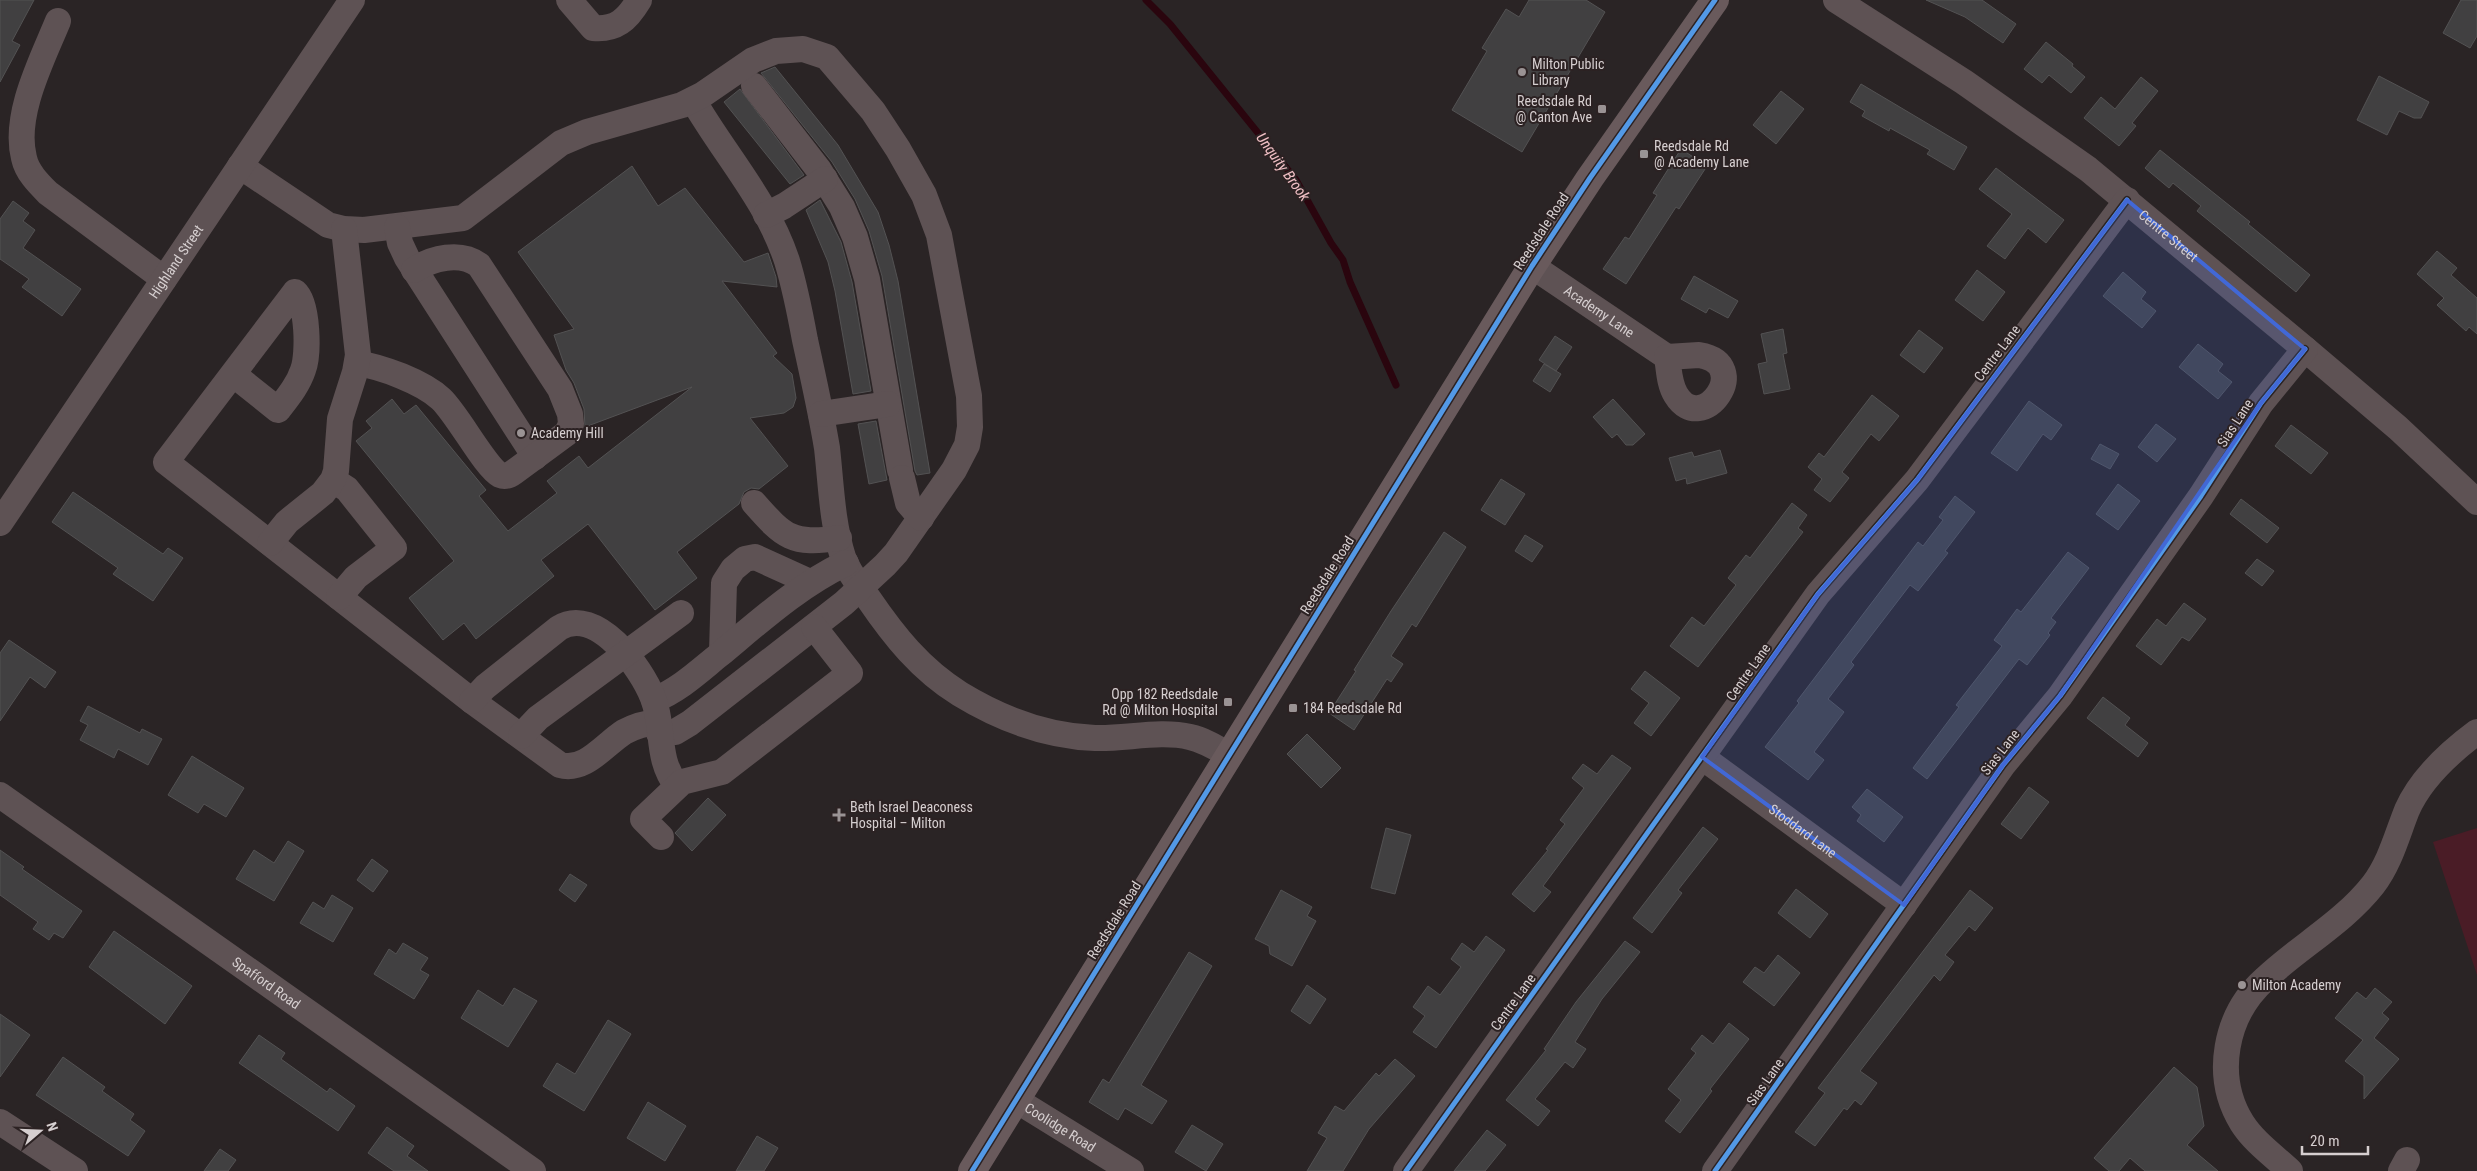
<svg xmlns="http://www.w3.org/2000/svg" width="2477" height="1171" font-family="'Roboto Condensed',sans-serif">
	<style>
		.green { fill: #4a1c26 }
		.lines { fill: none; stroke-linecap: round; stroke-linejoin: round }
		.stream { stroke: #2a050e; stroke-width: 7 }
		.building { fill: #414041; stroke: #535253 }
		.minor { stroke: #5e5254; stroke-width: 26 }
		.major { stroke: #695a5c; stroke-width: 28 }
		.cycleway-casing { stroke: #2c2223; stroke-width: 8 }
		.cycleway { stroke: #5399e6; stroke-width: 5 }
		.marked { fill: #4268d6; fill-opacity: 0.2; stroke: #4268d6; stroke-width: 4; stroke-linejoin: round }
		.poi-dot { fill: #9a9394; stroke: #2c2223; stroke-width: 2 }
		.labels { text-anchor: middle; stroke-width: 4; stroke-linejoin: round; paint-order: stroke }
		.poi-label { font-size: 14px; fill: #d6cfd0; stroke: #2c2223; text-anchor: start }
		.street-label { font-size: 14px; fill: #d6cfd0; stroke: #2c2223 }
		.water-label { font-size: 15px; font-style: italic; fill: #f2c1c6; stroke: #2c2223 }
	</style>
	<rect width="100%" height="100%" fill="#2a2425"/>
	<path class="green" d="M 2477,828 L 2477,975 L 2433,842 Z"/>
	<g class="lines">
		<path class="stream" d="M 1146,0 L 1170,24 L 1296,180 L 1331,243 L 1343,260 L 1350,282 L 1396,385"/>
	</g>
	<path class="building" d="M 0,0 L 34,0 L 12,41 L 20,45 L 0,82 Z
		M 1529,0 L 1586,0 L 1605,12 L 1522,152 L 1452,110 L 1487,51 L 1482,48 L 1506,9 L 1519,17 Z
		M 1926,0 L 1982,0 L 2016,24 L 2003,43 L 1965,17 Z
		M 2461,0 L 2477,0 L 2477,36 L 2470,48 L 2443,33 Z
		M 2046,42 L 2073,64 L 2072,66 L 2085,77 L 2071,93 L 2049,75 L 2042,83 L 2024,69 Z
		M 775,67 L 838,145 L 878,212 L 889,245 L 898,281 L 930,473 L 917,475 L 915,471 L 882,276 L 869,231 L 855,199 L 832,162 L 761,73 Z
		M 2379,76 L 2429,102 L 2421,118 L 2414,118 L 2399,111 L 2387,135 L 2357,120 Z
		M 2141,77 L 2158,91 L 2132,123 L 2136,126 L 2119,146 L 2084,118 L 2101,97 L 2115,109 Z
		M 1861,84 L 1967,147 L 1954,170 L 1927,154 L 1930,150 L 1890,128 L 1889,131 L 1862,116 L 1865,111 L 1850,102 Z
		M 740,89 L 804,175 L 790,184 L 724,102 Z
		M 1781,91 L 1804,109 L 1776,144 L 1753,125 Z
		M 1681,149 L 1707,166 L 1679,209 L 1676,207 L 1626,284 L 1603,269 L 1625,237 L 1629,239 L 1657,195 L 1653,193 Z
		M 2160,150 L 2250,222 L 2248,224 L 2310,275 L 2296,292 L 2197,211 L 2201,206 L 2173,183 L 2169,188 L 2145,168 Z
		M 632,166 L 658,206 L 685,188 L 744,262 L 768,253 L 776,277 L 777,287 L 722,281 L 777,353 L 773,356 L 792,374 L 796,398 L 793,407 L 784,413 L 750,418 L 788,466 L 759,489 L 751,488 L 744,492 L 739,504 L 677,552 L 697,578 L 655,610 L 588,524 L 541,560 L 554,576 L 476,639 L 464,623 L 443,640 L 409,598 L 454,561 L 356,441 L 372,428 L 366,421 L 392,399 L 404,414 L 416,405 L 486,490 L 479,496 L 508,531 L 557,493 L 547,481 L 579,456 L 588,468 L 692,387 L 585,427 L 584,409 L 574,383 L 566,370 L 554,335 L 574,329 L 518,252 Z
		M 1996,168 L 2064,220 L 2046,243 L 2028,228 L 2005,259 L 1987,246 L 2012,214 L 1979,189 Z
		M 820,200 L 841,242 L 852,282 L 871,391 L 853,394 L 835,291 L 828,262 L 806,210 Z
		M 13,201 L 29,213 L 23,221 L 35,230 L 23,248 L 81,289 L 62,316 L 22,287 L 29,279 L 0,259 L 0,219 Z
		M 2437,251 L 2457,268 L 2451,275 L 2477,298 L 2477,334 L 2469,327 L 2466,331 L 2437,305 L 2444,298 L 2417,274 Z
		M 1977,270 L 2005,292 L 1983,321 L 1955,300 Z
		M 2123,272 L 2146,292 L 2141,299 L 2156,311 L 2142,328 L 2103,296 Z
		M 1694,276 L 1738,301 L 1728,318 L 1709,308 L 1706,313 L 1681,299 Z
		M 1783,329 L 1787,353 L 1783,354 L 1790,389 L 1764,394 L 1758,364 L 1767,362 L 1761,334 Z
		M 1919,330 L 1943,348 L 1924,373 L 1900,355 Z
		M 1555,336 L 1572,347 L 1556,371 L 1539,360 Z
		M 2198,344 L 2223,364 L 2218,371 L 2232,382 L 2218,399 L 2179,367 Z
		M 1544,364 L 1561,374 L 1550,392 L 1533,381 Z
		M 1872,395 L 1899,416 L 1879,441 L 1871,434 L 1842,472 L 1849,478 L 1830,502 L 1814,490 L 1822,479 L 1808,467 L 1819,453 L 1824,457 Z
		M 1613,399 L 1645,434 L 1633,445 L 1626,445 L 1617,434 L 1612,438 L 1593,417 Z
		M 2029,401 L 2062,425 L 2051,440 L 2043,434 L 2017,471 L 1991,453 Z
		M 876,421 L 887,480 L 869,484 L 858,424 Z
		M 2156,424 L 2176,439 L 2157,462 L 2138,447 Z
		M 2291,425 L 2328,453 L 2311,474 L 2275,446 Z
		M 2100,444 L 2119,454 L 2110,469 L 2091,459 Z
		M 1720,450 L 1727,473 L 1687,484 L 1686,478 L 1676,481 L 1669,458 L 1692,452 L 1694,457 Z
		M 1501,479 L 1525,494 L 1505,525 L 1481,510 Z
		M 2118,484 L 2140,501 L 2118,530 L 2096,514 Z
		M 73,492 L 163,554 L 168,548 L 183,558 L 153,601 L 113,574 L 118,568 L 52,522 Z
		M 1955,496 L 1975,512 L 1945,551 L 1948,553 L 1918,591 L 1910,585 L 1851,662 L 1854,665 L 1828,699 L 1844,712 L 1814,752 L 1824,760 L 1808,780 L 1765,747 L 1799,703 L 1797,701 L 1918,542 L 1923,546 L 1943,520 L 1939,517 Z
		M 2241,499 L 2279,528 L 2267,543 L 2230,514 Z
		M 1792,503 L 1807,515 L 1798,528 L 1803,532 L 1698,667 L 1670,646 L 1692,617 L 1704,626 L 1736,585 L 1728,578 L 1746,555 L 1750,558 Z
		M 1444,532 L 1466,547 L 1416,627 L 1412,624 L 1391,656 L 1403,664 L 1391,682 L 1387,679 L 1354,730 L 1329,713 L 1356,671 L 1354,670 L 1391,611 Z
		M 1525,535 L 1543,546 L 1532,562 L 1515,551 Z
		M 2068,552 L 2089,568 L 2051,618 L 2056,622 L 2048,633 L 2050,635 L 2027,665 L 2019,659 L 1927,779 L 1913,768 L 1959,707 L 1956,705 L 2002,646 L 1994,640 L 2017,609 L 2021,612 Z
		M 2257,559 L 2274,571 L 2262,586 L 2245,573 Z
		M 2184,603 L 2206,619 L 2189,641 L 2182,637 L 2161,665 L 2136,646 L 2157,619 L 2166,626 Z
		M 9,640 L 56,672 L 45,688 L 30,677 L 0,721 L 0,653 Z
		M 1645,671 L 1680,698 L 1651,736 L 1634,723 L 1649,703 L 1631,689 Z
		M 2103,697 L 2130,718 L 2125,725 L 2148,743 L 2138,757 L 2087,718 Z
		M 88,706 L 140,733 L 142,729 L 162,739 L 148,765 L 118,749 L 114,758 L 80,740 L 88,725 L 80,721 Z
		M 1307,734 L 1341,768 L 1321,788 L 1287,754 Z
		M 1612,755 L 1631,768 L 1543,886 L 1551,892 L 1534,912 L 1512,894 L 1548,850 L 1546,849 L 1565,824 L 1560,820 L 1584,788 L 1572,778 L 1583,764 L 1597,774 Z
		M 192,756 L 244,788 L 226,817 L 204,804 L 198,813 L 168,795 Z
		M 2029,787 L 2049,802 L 2021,839 L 2001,824 Z
		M 1867,789 L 1903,817 L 1884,842 L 1857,821 L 1861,815 L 1852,807 Z
		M 708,798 L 726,815 L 692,851 L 675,833 Z
		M 1703,827 L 1718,839 L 1678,890 L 1682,893 L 1652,933 L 1633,918 Z
		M 1386,828 L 1411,835 L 1395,894 L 1371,888 Z
		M 288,841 L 304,851 L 274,901 L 236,879 L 254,850 L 274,863 Z
		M 0,850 L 24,867 L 22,869 L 82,911 L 63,938 L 54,933 L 49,940 L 33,929 L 38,922 L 0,895 Z
		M 372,859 L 388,871 L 373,892 L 357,880 Z
		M 570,874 L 587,885 L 575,902 L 559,890 Z
		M 1796,889 L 1828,914 L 1810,938 L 1778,913 Z
		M 1281,890 L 1312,907 L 1307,916 L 1316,921 L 1292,966 L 1270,954 L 1269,946 L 1255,939 Z
		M 1970,890 L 1993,908 L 1975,931 L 1969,926 L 1945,955 L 1954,962 L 1940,981 L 1934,975 L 1860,1071 L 1877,1083 L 1861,1105 L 1855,1100 L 1847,1110 L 1844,1108 L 1815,1146 L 1795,1132 L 1825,1093 L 1818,1088 Z
		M 332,895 L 353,908 L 333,942 L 300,923 L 313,902 L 324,909 Z
		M 114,931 L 192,986 L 165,1024 L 89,967 Z
		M 1486,936 L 1505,950 L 1436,1048 L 1413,1032 L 1425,1016 L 1413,1007 L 1428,986 L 1440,995 L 1461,967 L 1451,959 L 1462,943 L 1474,952 Z
		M 1625,941 L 1640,952 L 1602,999 L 1575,1042 L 1586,1049 L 1573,1068 L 1565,1062 L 1535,1099 L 1550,1111 L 1538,1126 L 1506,1100 L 1546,1050 L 1544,1049 L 1576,1002 Z
		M 403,943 L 428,958 L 420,970 L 429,975 L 414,999 L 374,974 L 389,949 L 396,954 Z
		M 1189,952 L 1212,966 L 1141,1085 L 1167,1101 L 1152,1124 L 1125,1108 L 1118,1120 L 1089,1102 L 1103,1079 L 1109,1083 Z
		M 1778,955 L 1800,973 L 1774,1006 L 1743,982 L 1755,967 L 1764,973 Z
		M 1307,985 L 1326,999 L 1310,1024 L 1291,1011 Z
		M 514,988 L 537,1001 L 508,1047 L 461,1018 L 478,990 L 503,1006 Z
		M 2375,988 L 2392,1002 L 2382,1013 L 2389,1019 L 2374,1038 L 2399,1059 L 2364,1099 L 2364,1076 L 2345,1061 L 2363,1040 L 2335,1018 L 2357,992 L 2366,999 Z
		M 0,1014 L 30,1035 L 0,1077 Z
		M 608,1020 L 631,1034 L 584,1111 L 543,1086 L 557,1063 L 575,1074 Z
		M 1729,1023 L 1749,1039 L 1710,1089 L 1712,1091 L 1680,1133 L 1665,1121 L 1681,1100 L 1668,1089 L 1696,1053 L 1691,1049 L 1702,1035 L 1713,1044 Z
		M 259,1035 L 285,1053 L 281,1059 L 327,1092 L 330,1088 L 355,1106 L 338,1131 L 239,1063 Z
		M 63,1057 L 105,1087 L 102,1091 L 134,1114 L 130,1120 L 145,1131 L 128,1156 L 36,1095 Z
		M 1395,1059 L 1415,1076 L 1369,1129 L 1343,1171 L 1307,1171 L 1327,1138 L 1318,1133 L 1335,1106 L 1344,1111 L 1376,1073 L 1379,1076 Z
		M 2174,1067 L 2197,1087 L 2204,1126 L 2187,1145 L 2218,1171 L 2145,1171 L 2130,1158 L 2119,1171 L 2109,1171 L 2094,1158 Z
		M 648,1102 L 686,1126 L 665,1161 L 627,1138 Z
		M 1192,1125 L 1223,1144 L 1206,1171 L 1175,1152 Z
		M 387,1127 L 414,1146 L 407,1156 L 428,1171 L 394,1171 L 368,1153 Z
		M 1487,1130 L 1506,1145 L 1485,1171 L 1454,1171 Z
		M 757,1136 L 778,1148 L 764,1171 L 736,1171 Z
		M 220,1149 L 236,1160 L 228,1171 L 204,1171 Z"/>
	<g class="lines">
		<g class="minor">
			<path d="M 569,0 L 593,28 C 616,30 627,20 639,0"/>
			<path id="s1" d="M 1836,0 L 1964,82 L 2088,169 L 2305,349 L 2398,428 L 2477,502"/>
			<path d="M 58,21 C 42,60 13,115 24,158 C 27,172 38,183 48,193 L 164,279"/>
			<path d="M 754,86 L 819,170 L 842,207 L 855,237 L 867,279 L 900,470"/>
			<path d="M 693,100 C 724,154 767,200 787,261 C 795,287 800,313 805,340 C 813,376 821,412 827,448 C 831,483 832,523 843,557 C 848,572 859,585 868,598 C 894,636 920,669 960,694 C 1001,719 1046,736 1095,738 C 1126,739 1160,730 1190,737 C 1204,740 1217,748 1229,755"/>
			<path d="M 240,166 L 328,225 L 344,229 L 364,230 L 463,218 L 561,143 L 587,132 L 682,105 L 702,95 L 753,60 L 776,51 L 803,49 L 827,57 L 873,111 L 898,149 L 924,195 L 939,235 L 969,396 L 970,427 L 967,445 L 954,470 L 896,553 L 885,565 L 844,603 L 690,723 L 675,732 L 659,733"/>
			<path d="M 766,215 L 784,206 L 825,179"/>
			<path d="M 397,227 L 400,243 L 407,258 L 535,457"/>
			<path id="s2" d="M 1532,266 L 1667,357"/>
			<path d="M 1699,355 C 1755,364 1702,438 1676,395 C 1669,384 1669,369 1667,357 Z"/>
			<path d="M 357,363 C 382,367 423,382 441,399 C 458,415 485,467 500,475 C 505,477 510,475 514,472 L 567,433 L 571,424 L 570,414 L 560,389 L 479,265 C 460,251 432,258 414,270"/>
			<path d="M 233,374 L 278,410 C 288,397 298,385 303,370 C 309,354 308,303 295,292 L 166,462 L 472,701 L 560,765 C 585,772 604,745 624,732 C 635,726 646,723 658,722"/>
			<path d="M 821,414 L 888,404"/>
			<path d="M 902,478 L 908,503 L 921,518"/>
			<path d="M 333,480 L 347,489 L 394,548 L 356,577 L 339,597"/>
			<path d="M 754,503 C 784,537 792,545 839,538"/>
			<path id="s3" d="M 0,523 L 352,0"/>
			<path d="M 270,543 L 287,522 L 323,493 L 333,480 L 336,471 L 340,419 L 355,372 L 358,355 L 344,229"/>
			<path d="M 722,652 L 724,583 L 733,569 L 745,559 L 755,557 L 810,582"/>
			<path d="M 654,700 C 679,690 698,672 719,655 C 760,621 798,586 846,563"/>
			<path d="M 472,701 L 485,687 L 559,628 C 596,605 641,667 653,698 C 665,729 655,757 677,786"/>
			<path d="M 521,736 L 538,718 L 681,613"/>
			<path id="s4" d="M 1702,757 L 1904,905"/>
			<path id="s5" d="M 0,795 L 533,1171"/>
			<path d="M 661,837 L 643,819 L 682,782 L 722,772 L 850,673 L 814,627"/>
			<path id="s6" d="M 1016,1100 L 1131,1171"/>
			<path d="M 0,1122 L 75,1171"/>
			<path d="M 1406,1171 L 1818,594 L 1917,480 L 2127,200"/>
			<path d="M 1715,1171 L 2003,765 L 2060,696 L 2201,496 L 2261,403 L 2305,349"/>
			<path d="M 2290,1171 C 2274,1156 2254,1142 2242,1123 C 2213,1076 2225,1015 2265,979 C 2300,946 2343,923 2373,885 C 2390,863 2397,835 2407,810 C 2421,778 2450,752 2477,732"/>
			<path d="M 2401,1171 L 2407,1160"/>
		</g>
		<path class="major" d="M 972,1171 L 1532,266 L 1590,178 L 1715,0"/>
		<defs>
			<path id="cycleway" d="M 972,1171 L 1532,266 L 1590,178 L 1715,0
				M 1406,1171 L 1818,594 L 1917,480 L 2127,200
				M 1715,1171 L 2003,765 L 2060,696 L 2201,496 L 2261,403 L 2305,349"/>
		</defs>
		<use href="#cycleway" class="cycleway-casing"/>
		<use href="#cycleway" class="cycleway"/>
	</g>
	<path class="marked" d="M 2127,200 L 2305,349 L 2261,403 L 2060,696 L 2003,765 L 1904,905 L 1702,757 L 1818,594 L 1917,480 Z"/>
	<g class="poi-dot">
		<circle cx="1522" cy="72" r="5"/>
		<rect x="1597" y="104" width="10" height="10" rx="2.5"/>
		<rect x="1639" y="149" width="10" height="10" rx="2.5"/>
		<circle cx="521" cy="433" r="5"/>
		<rect x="1223" y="697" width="10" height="10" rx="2.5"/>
		<rect x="1288" y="703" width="10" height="10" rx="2.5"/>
		<path d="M836.5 807.5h5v5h5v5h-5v5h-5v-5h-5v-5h5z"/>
		<circle cx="2242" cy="985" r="5"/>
	</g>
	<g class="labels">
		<g class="poi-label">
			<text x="1532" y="69">Milton Public<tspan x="1532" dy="16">Library</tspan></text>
			<text x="1592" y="106" text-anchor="end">Reedsdale Rd<tspan x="1592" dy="16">@ Canton Ave</tspan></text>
			<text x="1654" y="151">Reedsdale Rd<tspan x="1654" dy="16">@ Academy Lane</tspan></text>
			<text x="531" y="438">Academy Hill</text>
			<text x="1218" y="699" text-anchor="end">Opp 182 Reedsdale<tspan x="1218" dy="16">Rd @ Milton Hospital</tspan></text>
			<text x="1303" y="713">184 Reedsdale Rd</text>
			<text x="850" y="812">Beth Israel Deaconess<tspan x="850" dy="16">Hospital – Milton</tspan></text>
			<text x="2252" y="990">Milton Academy</text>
		</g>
		<g class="street-label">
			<text transform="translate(1541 231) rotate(-57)" y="5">Reedsdale Road</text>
			<text dy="5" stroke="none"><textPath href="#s1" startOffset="408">Centre Street</textPath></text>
			<text dy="5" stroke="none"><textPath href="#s3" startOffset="315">Highland Street</textPath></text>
			<text dy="5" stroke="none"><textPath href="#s2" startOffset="81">Academy Lane</textPath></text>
			<text transform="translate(1997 353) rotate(-53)" y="5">Centre Lane</text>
			<text transform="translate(2235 423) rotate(-57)" y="5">Sias Lane</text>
			<text transform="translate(1327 575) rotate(-58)" y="5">Reedsdale Road</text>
			<text transform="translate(1748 672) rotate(-55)" y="5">Centre Lane</text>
			<text transform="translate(2000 752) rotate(-52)" y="5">Sias Lane</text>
			<text dy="5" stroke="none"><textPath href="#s4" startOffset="125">Stoddard Lane</textPath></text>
			<text transform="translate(1114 920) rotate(-58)" y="5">Reedsdale Road</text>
			<text dy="5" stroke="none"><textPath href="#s5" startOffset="326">Spafford Road</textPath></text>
			<text transform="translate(1513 1002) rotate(-54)" y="5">Centre Lane</text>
			<text transform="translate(1765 1082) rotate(-55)" y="5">Sias Lane</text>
			<text dy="5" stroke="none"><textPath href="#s6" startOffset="52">Coolidge Road</textPath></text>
		</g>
		<g class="water-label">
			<text transform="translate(1283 167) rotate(54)" y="5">Unquity Brook</text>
		</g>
	</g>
	<g transform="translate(40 1131) rotate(71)" stroke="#2c2223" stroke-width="4" paint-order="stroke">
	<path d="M0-4L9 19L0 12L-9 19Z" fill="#d6cfd0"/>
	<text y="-8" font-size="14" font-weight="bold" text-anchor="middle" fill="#d6cfd0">N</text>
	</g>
	<path d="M2302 1146v8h66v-8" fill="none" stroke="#d6cfd0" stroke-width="2.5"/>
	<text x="2310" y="1146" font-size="15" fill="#d6cfd0" stroke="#2c2223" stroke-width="4" paint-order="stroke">20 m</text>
</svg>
